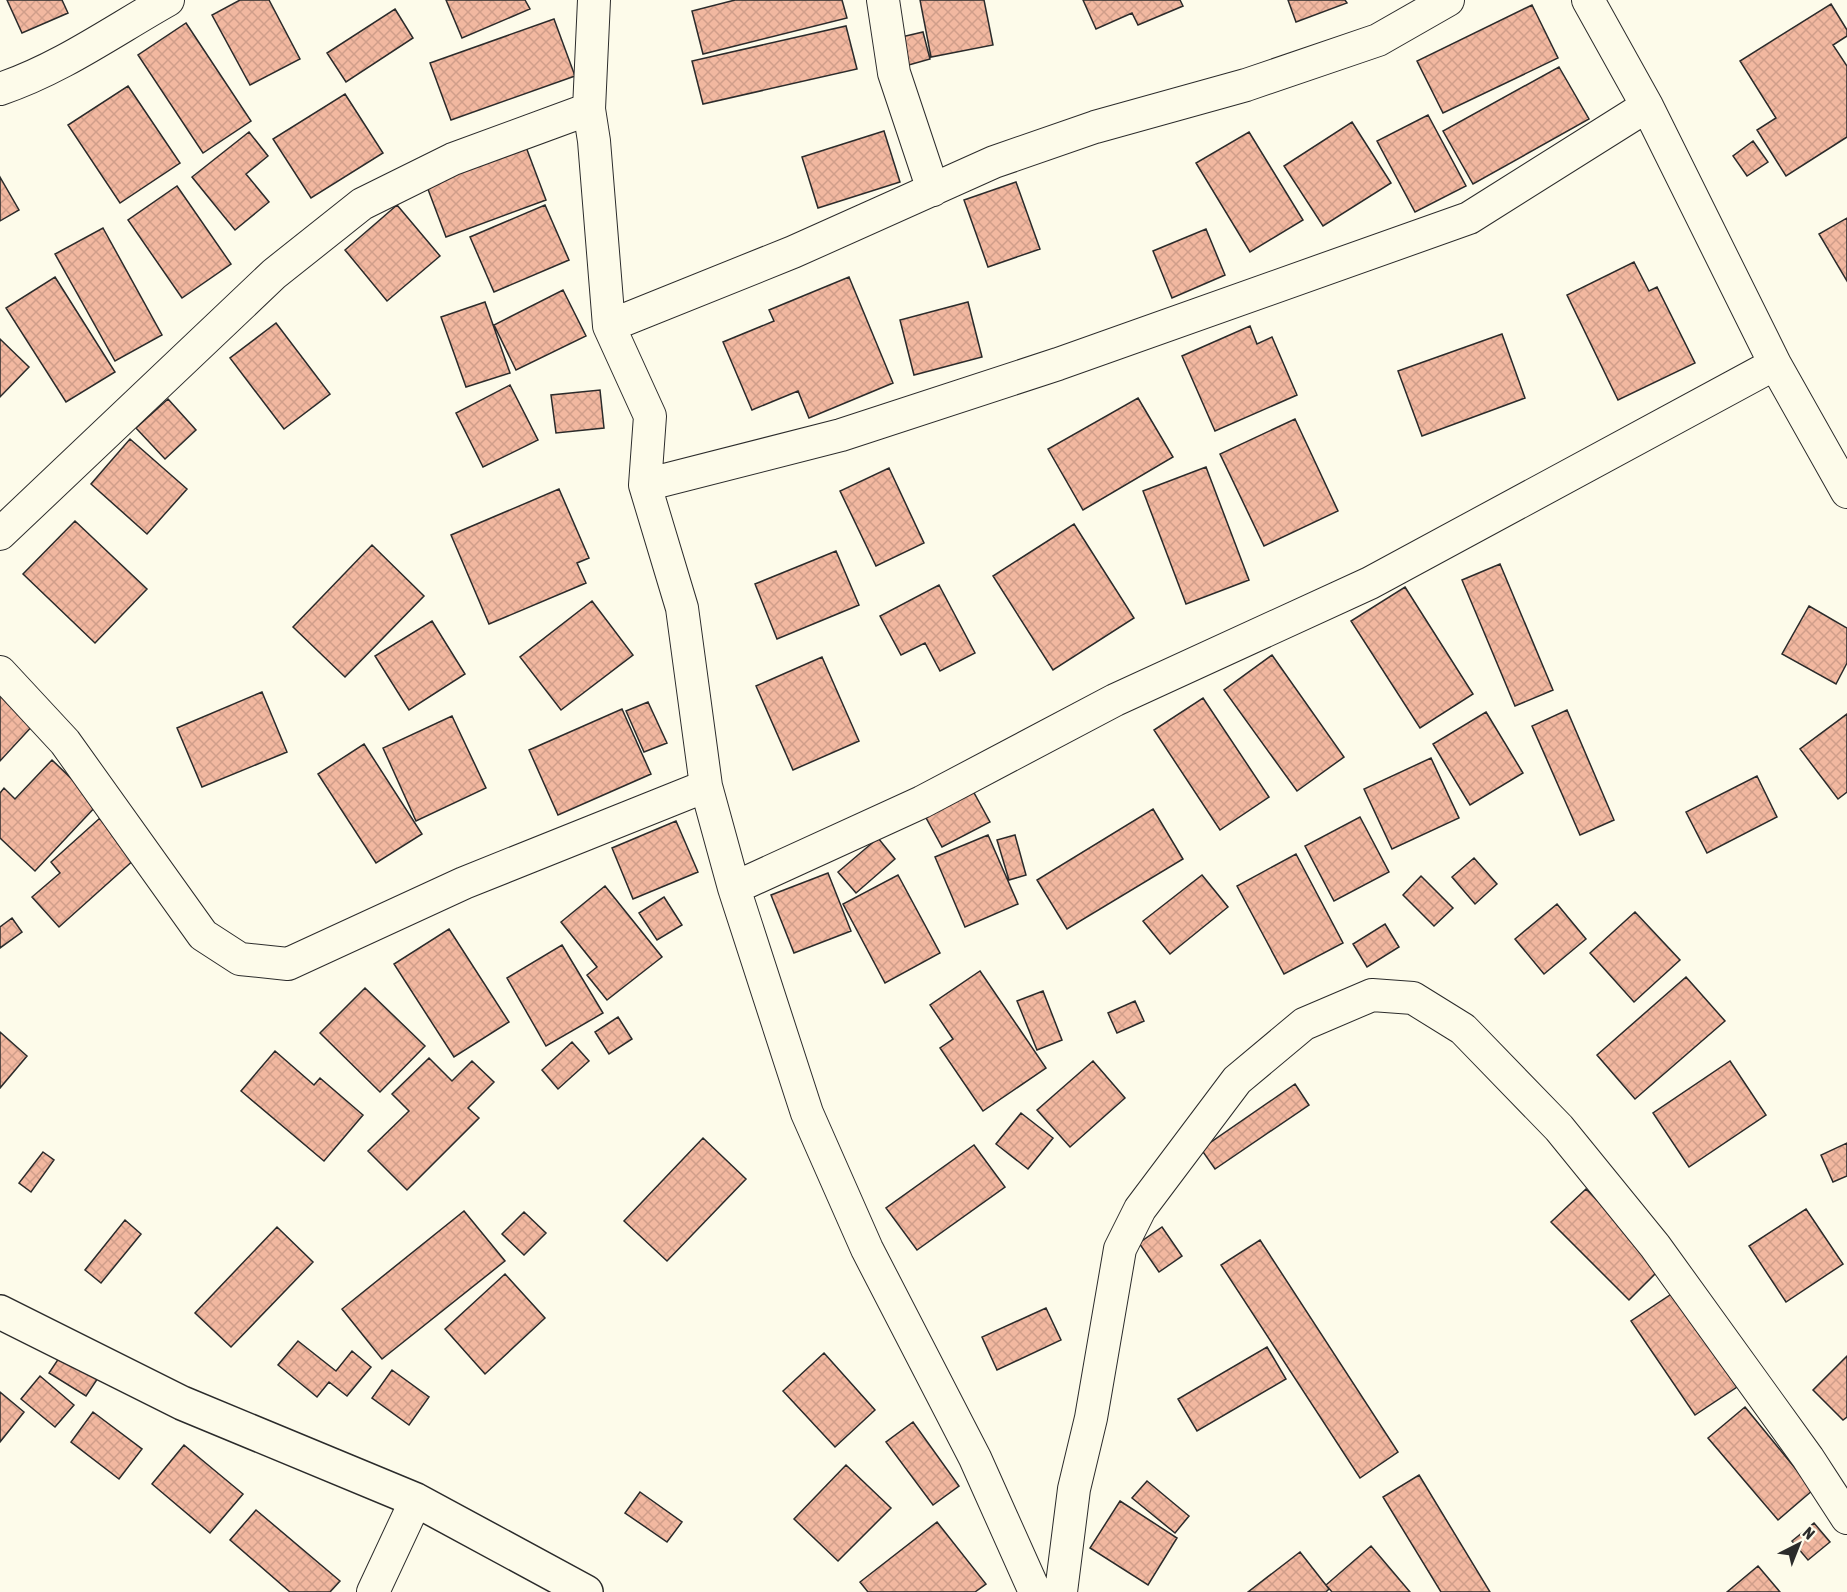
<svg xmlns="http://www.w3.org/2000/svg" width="1847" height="1592" font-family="'Asap Condensed',sans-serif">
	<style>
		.building { fill: url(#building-cross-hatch); stroke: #2b2b2b; stroke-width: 1.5 }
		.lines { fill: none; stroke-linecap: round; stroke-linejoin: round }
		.minor-casing { stroke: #2b2b2b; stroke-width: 34 }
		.tertiary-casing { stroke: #2b2b2b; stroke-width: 36 }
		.minor { stroke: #fdfbea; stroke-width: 32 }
		.tertiary { stroke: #fdfbea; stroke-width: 33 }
	</style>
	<defs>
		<pattern id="building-cross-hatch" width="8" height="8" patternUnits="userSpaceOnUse" patternTransform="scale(1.5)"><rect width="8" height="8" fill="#f2b8a0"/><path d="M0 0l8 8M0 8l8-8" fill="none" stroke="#d09e8a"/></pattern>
	</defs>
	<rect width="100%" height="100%" fill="#fdfbea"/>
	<path class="building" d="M 7,0 L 62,0 L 68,13 L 22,33 Z
		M 240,0 L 269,0 L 300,59 L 250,85 L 212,15 Z
		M 446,0 L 525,0 L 530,9 L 462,38 Z
		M 735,0 L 842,0 L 847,18 L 703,54 L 692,11 Z
		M 920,0 L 984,0 L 993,45 L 931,57 Z
		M 1083,0 L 1180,0 L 1183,6 L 1138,25 L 1132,13 L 1096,29 Z
		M 1288,0 L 1345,0 L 1347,3 L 1296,22 Z
		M 1831,4 L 1847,30 L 1847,36 L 1833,45 L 1847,66 L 1847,137 L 1786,176 L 1757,130 L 1776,118 L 1740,61 Z
		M 1532,5 L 1558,58 L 1443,113 L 1417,61 Z
		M 395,9 L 413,38 L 346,82 L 327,53 Z
		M 554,19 L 575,76 L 451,120 L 430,63 Z
		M 186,23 L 251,121 L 203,153 L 138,55 Z
		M 846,26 L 857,69 L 703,104 L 692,61 Z
		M 923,32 L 930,59 L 905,66 L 897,38 Z
		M 1559,67 L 1589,119 L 1473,184 L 1443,131 Z
		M 128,86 L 180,163 L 120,203 L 68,125 Z
		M 345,94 L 383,153 L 311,198 L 273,139 Z
		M 1428,115 L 1466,186 L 1415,212 L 1377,141 Z
		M 1352,122 L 1391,183 L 1323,226 L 1284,166 Z
		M 884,131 L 900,182 L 818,208 L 802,157 Z
		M 249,132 L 268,156 L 246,174 L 269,202 L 235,230 L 192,177 Z
		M 1249,132 L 1303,220 L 1250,252 L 1196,163 Z
		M 1753,141 L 1768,162 L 1747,176 L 1733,156 Z
		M 526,147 L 546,200 L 446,237 L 426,184 Z
		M 0,177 L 19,210 L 0,221 Z
		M 1016,182 L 1040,249 L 988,267 L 964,200 Z
		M 177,186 L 231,264 L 182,298 L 128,220 Z
		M 397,205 L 440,256 L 387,301 L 345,250 Z
		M 545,205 L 569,260 L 494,292 L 470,237 Z
		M 1847,218 L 1847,281 L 1819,234 Z
		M 103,228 L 162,335 L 115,361 L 55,254 Z
		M 1206,229 L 1225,275 L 1172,298 L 1153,251 Z
		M 1634,262 L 1649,291 L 1657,287 L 1695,363 L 1618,400 L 1567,295 Z
		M 55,277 L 115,372 L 66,402 L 6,308 Z
		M 849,277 L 893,383 L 809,418 L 798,391 L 752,410 L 723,342 L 774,321 L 769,310 Z
		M 563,290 L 586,336 L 516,370 L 494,325 Z
		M 485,302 L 510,373 L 466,387 L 441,317 Z
		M 968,302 L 982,357 L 914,375 L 900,320 Z
		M 276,323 L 330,394 L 284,429 L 230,358 Z
		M 1250,326 L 1257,344 L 1272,337 L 1297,395 L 1215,431 L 1182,356 Z
		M 1502,334 L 1525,398 L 1422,436 L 1398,371 Z
		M 0,339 L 29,367 L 0,397 Z
		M 510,385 L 538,440 L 483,467 L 456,413 Z
		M 600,390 L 604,428 L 556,433 L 551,395 Z
		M 1138,398 L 1173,457 L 1083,510 L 1048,449 Z
		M 168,399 L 196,430 L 165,459 L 136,428 Z
		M 1295,419 L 1338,511 L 1264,546 L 1220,454 Z
		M 130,439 L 187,489 L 147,534 L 91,484 Z
		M 1206,467 L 1249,580 L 1186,604 L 1143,491 Z
		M 889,468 L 924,543 L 876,566 L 840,491 Z
		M 559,489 L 589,558 L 577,563 L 586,583 L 489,624 L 451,535 Z
		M 75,521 L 147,589 L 95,643 L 23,574 Z
		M 1074,524 L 1134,618 L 1053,670 L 993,576 Z
		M 372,545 L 424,596 L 345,677 L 293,627 Z
		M 836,551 L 859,605 L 777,639 L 755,584 Z
		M 1500,564 L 1553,690 L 1515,706 L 1462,580 Z
		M 939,585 L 975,653 L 940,671 L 925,643 L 901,655 L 880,616 Z
		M 1405,587 L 1473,694 L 1420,728 L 1351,621 Z
		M 592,601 L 633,655 L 561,710 L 520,657 Z
		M 1809,606 L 1847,628 L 1847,663 L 1836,684 L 1782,654 Z
		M 432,621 L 465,674 L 409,710 L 375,656 Z
		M 1272,655 L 1344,757 L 1297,791 L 1224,690 Z
		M 822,657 L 859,741 L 793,770 L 756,686 Z
		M 0,691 L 35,723 L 0,761 Z
		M 262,692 L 287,752 L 202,787 L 177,728 Z
		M 1203,698 L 1269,797 L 1220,830 L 1154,730 Z
		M 648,702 L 667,743 L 644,752 L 626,711 Z
		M 622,709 L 651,774 L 558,815 L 529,750 Z
		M 1567,710 L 1614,820 L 1580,835 L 1532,726 Z
		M 1486,712 L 1523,773 L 1470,805 L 1433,744 Z
		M 1847,714 L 1847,792 L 1838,799 L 1800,749 Z
		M 452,716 L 486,788 L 416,821 L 383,748 Z
		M 364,744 L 422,834 L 376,863 L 318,774 Z
		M 1431,758 L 1459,818 L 1392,849 L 1364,789 Z
		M 52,760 L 98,804 L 35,871 L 0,838 L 0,793 L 4,788 L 15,799 Z
		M 1757,776 L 1777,817 L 1707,853 L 1686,812 Z
		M 967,780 L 990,822 L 942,847 L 919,805 Z
		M 1153,809 L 1183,859 L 1067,929 L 1037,880 Z
		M 1360,817 L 1389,872 L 1334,901 L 1305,846 Z
		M 100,818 L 136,858 L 59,927 L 32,897 L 60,873 L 51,862 Z
		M 676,821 L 698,872 L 633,899 L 612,848 Z
		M 988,835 L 1018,904 L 965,927 L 935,857 Z
		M 1015,835 L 1026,875 L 1009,880 L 997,840 Z
		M 878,838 L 895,859 L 856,893 L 838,872 Z
		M 1296,854 L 1343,943 L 1284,974 L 1237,886 Z
		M 1474,858 L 1497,884 L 1475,904 L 1452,877 Z
		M 828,873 L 851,931 L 794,953 L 771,895 Z
		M 898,875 L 940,953 L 885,983 L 843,904 Z
		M 1202,875 L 1228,907 L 1170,954 L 1143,921 Z
		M 1421,876 L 1453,908 L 1434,926 L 1403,895 Z
		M 605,886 L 662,957 L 607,1000 L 587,975 L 597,967 L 561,922 Z
		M 664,897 L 682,925 L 657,940 L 639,913 Z
		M 1557,904 L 1586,939 L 1544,974 L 1515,939 Z
		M 1635,912 L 1680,960 L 1634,1002 L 1590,953 Z
		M 12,918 L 22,932 L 0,948 L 0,927 Z
		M 1385,924 L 1399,947 L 1367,967 L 1353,944 Z
		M 449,929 L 509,1022 L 454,1057 L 394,964 Z
		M 562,945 L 603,1013 L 546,1046 L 507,978 Z
		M 980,971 L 1046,1068 L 983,1111 L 940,1048 L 953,1039 L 930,1005 Z
		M 1686,977 L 1725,1021 L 1635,1099 L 1597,1055 Z
		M 365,988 L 425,1046 L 380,1092 L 320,1033 Z
		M 1043,991 L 1062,1040 L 1037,1050 L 1017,1001 Z
		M 1135,1001 L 1144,1021 L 1117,1033 L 1108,1013 Z
		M 618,1017 L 632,1039 L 609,1054 L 595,1032 Z
		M 0,1032 L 27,1056 L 0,1088 Z
		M 572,1042 L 589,1061 L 558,1089 L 542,1070 Z
		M 275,1051 L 314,1085 L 320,1078 L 363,1115 L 324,1161 L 241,1091 Z
		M 429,1058 L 452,1081 L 472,1061 L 494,1082 L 468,1108 L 479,1118 L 407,1190 L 368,1151 L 409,1111 L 392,1094 Z
		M 1093,1061 L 1125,1098 L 1070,1147 L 1037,1110 Z
		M 1730,1061 L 1766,1115 L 1689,1167 L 1653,1113 Z
		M 1295,1084 L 1309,1105 L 1215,1169 L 1201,1149 Z
		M 1021,1113 L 1053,1138 L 1028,1169 L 996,1144 Z
		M 703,1138 L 746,1179 L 667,1261 L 624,1221 Z
		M 1847,1143 L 1847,1176 L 1833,1182 L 1821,1155 Z
		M 974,1145 L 1005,1187 L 917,1250 L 886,1208 Z
		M 43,1152 L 54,1160 L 31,1192 L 19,1183 Z
		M 1586,1189 L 1663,1266 L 1629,1300 L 1551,1222 Z
		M 1806,1209 L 1843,1264 L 1786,1302 L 1749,1246 Z
		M 464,1211 L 505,1261 L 382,1359 L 342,1309 Z
		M 524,1212 L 546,1233 L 524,1255 L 502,1234 Z
		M 125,1220 L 141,1234 L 101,1283 L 85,1270 Z
		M 277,1227 L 313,1262 L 231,1347 L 195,1313 Z
		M 1162,1227 L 1182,1256 L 1159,1272 L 1139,1243 Z
		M 1260,1240 L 1398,1452 L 1360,1478 L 1221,1265 Z
		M 505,1274 L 545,1318 L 485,1374 L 445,1329 Z
		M 1673,1293 L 1737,1387 L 1695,1415 L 1631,1321 Z
		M 1046,1308 L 1061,1340 L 997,1370 L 982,1337 Z
		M 298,1341 L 336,1371 L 352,1351 L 371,1367 L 347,1396 L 329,1382 L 317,1397 L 278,1365 Z
		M 1267,1347 L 1286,1379 L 1197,1431 L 1178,1399 Z
		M 824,1353 L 875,1410 L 835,1447 L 783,1391 Z
		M 61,1355 L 98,1378 L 86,1396 L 49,1373 Z
		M 1847,1356 L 1847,1417 L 1843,1420 L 1813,1390 Z
		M 392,1370 L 429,1397 L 409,1425 L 372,1398 Z
		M 40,1376 L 74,1405 L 55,1427 L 21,1399 Z
		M 0,1392 L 24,1412 L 0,1442 Z
		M 1745,1407 L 1813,1490 L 1778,1520 L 1708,1438 Z
		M 93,1412 L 142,1449 L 119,1479 L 71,1442 Z
		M 913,1422 L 959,1486 L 933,1505 L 886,1442 Z
		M 184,1445 L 243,1494 L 210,1533 L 152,1484 Z
		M 846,1465 L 891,1508 L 838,1561 L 794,1519 Z
		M 1419,1475 L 1490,1592 L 1441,1592 L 1383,1497 Z
		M 1147,1481 L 1189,1516 L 1175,1533 L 1132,1498 Z
		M 640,1492 L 682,1522 L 667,1542 L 625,1513 Z
		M 1120,1501 L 1177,1538 L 1148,1585 L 1090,1548 Z
		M 256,1510 L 340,1581 L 330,1592 L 290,1592 L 230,1540 Z
		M 937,1522 L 986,1584 L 975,1592 L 868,1592 L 860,1582 Z
		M 1814,1523 L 1830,1542 L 1808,1560 L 1792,1541 Z
		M 1371,1546 L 1410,1592 L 1332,1592 L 1326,1585 Z
		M 1300,1552 L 1329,1589 L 1326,1592 L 1248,1592 Z
		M 1758,1566 L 1780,1592 L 1727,1592 Z"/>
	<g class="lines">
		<defs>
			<path id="minor" d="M 594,0 L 589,109 L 594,141 L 609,326 L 650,416 L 645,485 L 682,608 L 706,786 L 734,888 L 807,1113 L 867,1249 L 975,1458 L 1035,1592
				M 883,0 L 894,73 L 933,190
				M 1588,0 L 1647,106 L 1775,364 L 1847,492
				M 0,89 C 60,69 113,31 168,0
				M 609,326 L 793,252 L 994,162 L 1095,127 L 1246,85 L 1378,40 L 1448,0
				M 645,485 L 841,435 L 1058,364 L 1469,218 L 1647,106
				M 0,534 L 274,274 L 362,204 L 453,159 L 589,109
				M 0,672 L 65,742 L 203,935 L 240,959 L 288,964 L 464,883 L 706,786
				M 734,888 L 922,802 L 1115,700 L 1370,583 L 1775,364
				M 373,1592 L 416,1500
				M 1061,1592 L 1074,1489 L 1091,1418 L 1120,1249 L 1140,1209 L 1237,1080 L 1304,1024 L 1372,995 L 1413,998 L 1463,1029 L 1559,1128 L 1655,1246 L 1808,1458 L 1847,1518"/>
			<path id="tertiary" d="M 0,1312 L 182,1403 L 416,1500 L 586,1592"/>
		</defs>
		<use href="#minor" class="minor-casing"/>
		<use href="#tertiary" class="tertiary-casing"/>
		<use href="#minor" class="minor"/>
		<use href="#tertiary" class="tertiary"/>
	</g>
	<g transform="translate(1799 1544) rotate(42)" stroke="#fdfbea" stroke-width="4.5" paint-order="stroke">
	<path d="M0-4.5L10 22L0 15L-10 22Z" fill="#2b2b2b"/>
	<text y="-9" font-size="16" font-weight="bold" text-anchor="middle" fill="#2b2b2b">N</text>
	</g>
</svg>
